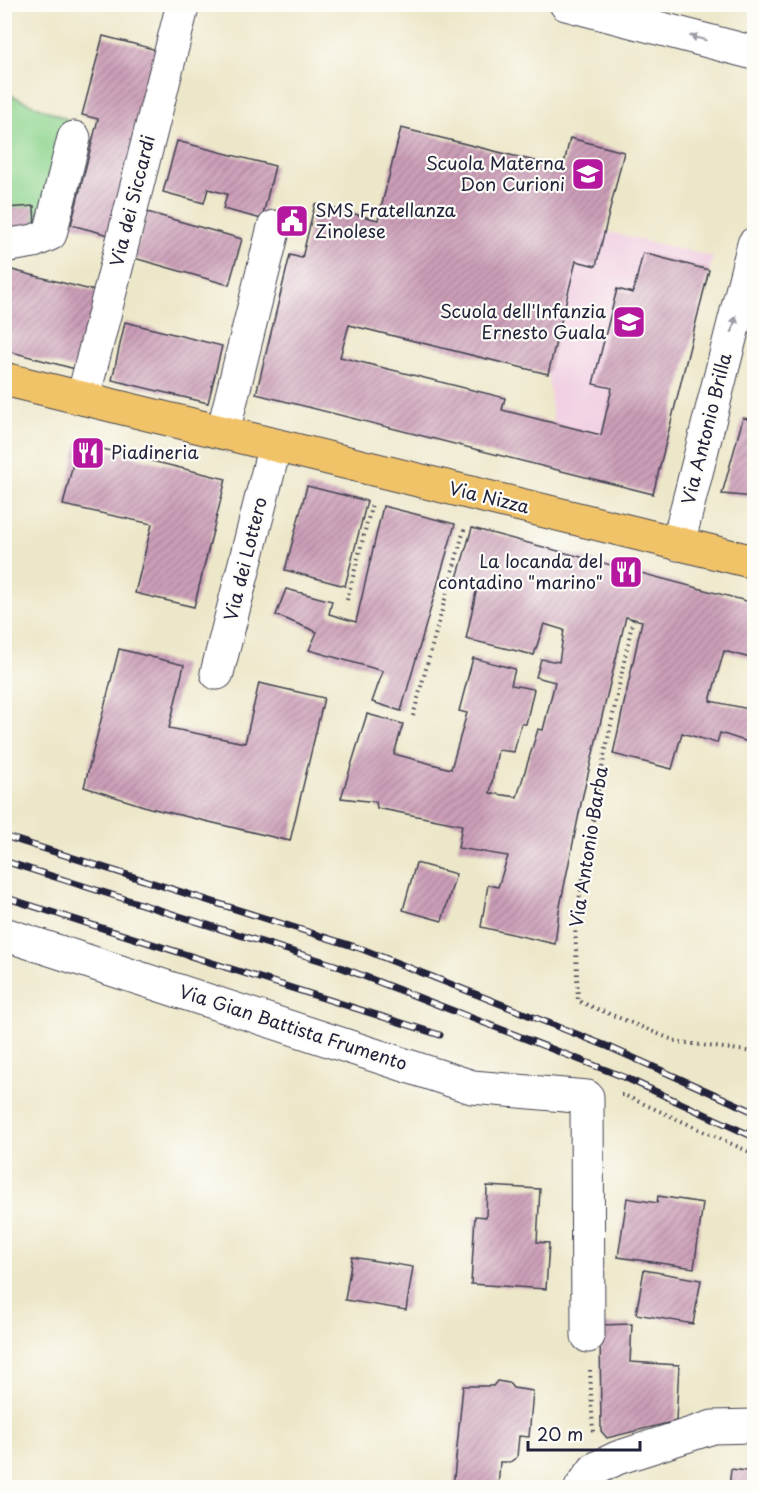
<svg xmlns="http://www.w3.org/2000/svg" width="759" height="1492" font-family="'Playpen Sans',sans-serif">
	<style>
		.built { fill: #f1d0e3 }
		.green { fill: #8ed48e; stroke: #587b64; stroke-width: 1.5 }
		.building { fill: url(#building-hatch) }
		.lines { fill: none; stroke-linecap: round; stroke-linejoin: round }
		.minor-casing { stroke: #404050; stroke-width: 35 }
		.major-casing { stroke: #404050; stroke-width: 35 }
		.path { stroke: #404050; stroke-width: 4; stroke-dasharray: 1.5 4.5; stroke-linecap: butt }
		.minor { stroke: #fff; stroke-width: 33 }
		.major { stroke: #f1c369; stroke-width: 33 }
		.rail-casing { stroke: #22223b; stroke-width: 7 }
		.rail { stroke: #fdfcf7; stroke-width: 4.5; stroke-dasharray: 14; stroke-linecap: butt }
		.oneway { fill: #9c9ca7 }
		.labels { text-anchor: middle; stroke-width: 4.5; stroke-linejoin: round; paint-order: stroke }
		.poi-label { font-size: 18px; fill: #22223b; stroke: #fdfcf7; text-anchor: end }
		.street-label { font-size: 18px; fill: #22223b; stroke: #fdfcf7 }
	</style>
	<defs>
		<pattern id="building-hatch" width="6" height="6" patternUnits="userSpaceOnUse" patternTransform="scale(1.5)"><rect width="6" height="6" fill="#cc9fb8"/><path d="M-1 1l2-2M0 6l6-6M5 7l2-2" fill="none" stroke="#a58197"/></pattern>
	</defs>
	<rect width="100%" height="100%" fill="#fdfcf7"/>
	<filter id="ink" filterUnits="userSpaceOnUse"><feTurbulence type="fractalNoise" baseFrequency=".0167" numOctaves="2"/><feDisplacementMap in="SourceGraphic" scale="12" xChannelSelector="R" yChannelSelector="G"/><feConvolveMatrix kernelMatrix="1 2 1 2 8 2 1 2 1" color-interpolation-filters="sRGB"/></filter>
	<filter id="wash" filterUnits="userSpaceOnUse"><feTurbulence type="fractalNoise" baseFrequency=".008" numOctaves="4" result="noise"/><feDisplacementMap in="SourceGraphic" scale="24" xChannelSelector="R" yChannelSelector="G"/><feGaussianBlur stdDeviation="1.35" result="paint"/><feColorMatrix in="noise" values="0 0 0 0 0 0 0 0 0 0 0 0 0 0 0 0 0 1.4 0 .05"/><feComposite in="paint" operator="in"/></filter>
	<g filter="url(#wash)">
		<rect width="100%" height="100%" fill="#ede7c9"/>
		<path class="built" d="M 604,231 L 713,257 L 653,494 L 541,466 L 553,422 L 548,374 L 576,261 L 596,265 Z"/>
		<path class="green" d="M 5,93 L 67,119 L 35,228 L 5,230 Z"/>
		<g id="blocks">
			<path class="building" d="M 103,36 L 161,51 L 113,236 L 71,225 L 98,119 L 82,115 Z
				M 401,128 L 563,168 L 570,138 L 624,152 L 596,266 L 576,261 L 548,374 L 349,325 L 340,357 L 505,398 L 502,410 L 601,435 L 612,388 L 593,384 L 617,289 L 633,293 L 643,253 L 709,270 L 653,494 L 256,394 L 290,255 L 302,258 L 315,204 L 378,220 Z
				M 177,141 L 275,166 L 262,219 L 223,209 L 227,194 L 208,189 L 204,203 L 163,192 Z
				M 34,206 L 35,228 L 5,230 L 5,208 Z
				M 147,212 L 242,239 L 229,285 L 134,258 Z
				M 4,268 L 99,292 L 79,370 L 4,350 Z
				M 125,322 L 222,346 L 208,403 L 112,380 Z
				M 743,418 L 754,420 L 754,497 L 722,494 Z
				M 78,443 L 226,479 L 194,607 L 135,593 L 152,524 L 63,505 Z
				M 307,486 L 367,501 L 345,586 L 285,570 Z
				M 383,506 L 455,524 L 401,711 L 372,702 L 383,671 L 309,650 L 317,632 L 276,615 L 286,589 L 332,601 L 329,614 L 356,622 Z
				M 472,528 L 754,603 L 754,659 L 724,651 L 710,701 L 754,710 L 754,744 L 720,733 L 717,743 L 682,733 L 672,769 L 613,754 L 642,621 L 626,617 L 582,799 L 559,911 L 555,944 L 481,927 L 488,885 L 498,887 L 508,856 L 458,848 L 462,825 L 377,808 L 376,802 L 341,798 L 367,714 L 403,724 L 394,754 L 451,769 L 467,713 L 459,711 L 473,658 L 515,669 L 511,685 L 534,689 L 526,724 L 521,724 L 514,752 L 498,750 L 490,793 L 517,797 L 538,729 L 543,730 L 555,682 L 536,677 L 541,659 L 559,662 L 564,630 L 544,624 L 534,655 L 466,639 L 478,583 L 457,578 Z
				M 119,649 L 184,665 L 169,728 L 245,743 L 259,683 L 324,698 L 290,841 L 150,808 L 84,787 Z
				M 416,863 L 456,874 L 442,921 L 403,910 Z
				M 487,1186 L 540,1189 L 537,1242 L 549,1243 L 546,1289 L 471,1284 L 475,1216 L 486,1217 Z
				M 658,1196 L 703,1203 L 694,1268 L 618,1257 L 627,1198 L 657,1203 Z
				M 352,1257 L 413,1267 L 406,1310 L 345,1300 Z
				M 644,1270 L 701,1280 L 693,1324 L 636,1314 Z
				M 632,1324 L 630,1362 L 679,1365 L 676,1421 L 607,1438 L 601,1431 L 600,1325 Z
				M 497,1381 L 509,1383 L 513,1388 L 533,1391 L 529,1437 L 519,1436 L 517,1457 L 510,1462 L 500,1462 L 498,1488 L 453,1488 L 463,1386 L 493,1386 Z
				M 731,1469 L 754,1472 L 754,1488 L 729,1488 Z"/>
		</g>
	</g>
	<g filter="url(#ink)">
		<use href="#blocks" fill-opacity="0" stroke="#404050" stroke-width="1.5"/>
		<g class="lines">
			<defs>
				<path id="minor" d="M 566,4 L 754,53
					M 4,246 L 34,241 L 50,234 L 74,138
					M 83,398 L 183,4
					M 223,432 L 274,227
					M 678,544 L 754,244
					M 217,673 L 275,445
					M 4,934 L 472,1087 L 587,1097 L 588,1336
					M 581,1488 L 595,1469 L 617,1458 L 713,1427 L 754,1426"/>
				<path id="major" d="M 4,379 L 754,562"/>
			</defs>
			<use href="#minor" class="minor-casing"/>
			<use href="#major" class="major-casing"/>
			<path class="path" d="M 347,600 L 372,504
				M 633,619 L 603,763 L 575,924 L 578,1001 L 678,1042 L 754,1052
				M 413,716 L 465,526
				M 621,1095 L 624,1095 L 754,1154
				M 590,1370 L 593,1432"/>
			<use href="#minor" class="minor"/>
			<use href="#major" class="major"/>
			<defs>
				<path id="rail" d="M 4,836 L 362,949 L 609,1047 L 754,1112
					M 4,861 L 335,965 L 624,1077 L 754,1137
					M 4,897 L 440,1035"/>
			</defs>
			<use href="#rail" class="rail-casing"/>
			<use href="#rail" class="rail"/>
		</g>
		<defs><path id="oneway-solid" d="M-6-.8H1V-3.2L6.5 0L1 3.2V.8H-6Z" transform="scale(1.5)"/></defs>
		<g class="oneway">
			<use href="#oneway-solid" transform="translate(698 38) rotate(-165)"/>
			<use href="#oneway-solid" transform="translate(734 324) rotate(-76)"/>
		</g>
	</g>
	<defs>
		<symbol id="school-square" viewBox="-11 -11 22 22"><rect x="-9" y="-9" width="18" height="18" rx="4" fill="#b5179e" stroke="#fdfcf7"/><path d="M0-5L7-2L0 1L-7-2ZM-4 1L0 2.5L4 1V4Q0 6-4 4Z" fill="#fff"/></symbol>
		<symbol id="civic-square" viewBox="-11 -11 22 22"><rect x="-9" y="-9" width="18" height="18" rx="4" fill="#b5179e" stroke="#fdfcf7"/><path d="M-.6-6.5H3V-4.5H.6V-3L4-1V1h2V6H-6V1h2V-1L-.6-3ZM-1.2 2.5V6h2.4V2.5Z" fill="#fff"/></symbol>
		<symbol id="restaurant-square" viewBox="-11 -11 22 22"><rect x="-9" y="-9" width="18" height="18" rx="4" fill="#b5179e" stroke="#fdfcf7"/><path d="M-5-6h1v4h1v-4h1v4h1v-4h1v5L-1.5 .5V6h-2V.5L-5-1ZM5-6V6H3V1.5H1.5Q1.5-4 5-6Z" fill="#fff"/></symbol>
	</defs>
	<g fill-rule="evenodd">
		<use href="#school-square" x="569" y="155" width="38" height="38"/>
		<use href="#civic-square" x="273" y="202" width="38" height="38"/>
		<use href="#school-square" x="610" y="303" width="38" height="38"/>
		<use href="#restaurant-square" x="69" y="434" width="38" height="38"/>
		<use href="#restaurant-square" x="607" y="553" width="38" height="38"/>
	</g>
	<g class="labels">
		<g class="poi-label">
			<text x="565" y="170">Scuola Materna<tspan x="565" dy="21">Don Curioni</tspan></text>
			<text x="315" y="217" text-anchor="start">SMS Fratellanza<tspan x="315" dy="21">Zinolese</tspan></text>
			<text x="606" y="318">Scuola dell'Infanzia<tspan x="606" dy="21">Ernesto Guala</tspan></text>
			<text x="111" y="459" text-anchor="start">Piadineria</text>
			<text x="603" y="568">La locanda del<tspan x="603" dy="21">contadino "marino"</tspan></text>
		</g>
		<g class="street-label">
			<text transform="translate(133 201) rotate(-76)" y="6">Via dei Siccardi</text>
			<text transform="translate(707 429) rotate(-76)" y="6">Via Antonio Brilla</text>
			<text transform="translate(489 498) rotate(14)" y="6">Via Nizza</text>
			<text transform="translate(246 559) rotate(-76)" y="6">Via dei Lottero</text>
			<text transform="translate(589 847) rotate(-81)" y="6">Via Antonio Barba</text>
			<text transform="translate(293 1028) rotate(18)" y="6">Via Gian Battista Frumento</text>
		</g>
	</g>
	<rect width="759" height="1492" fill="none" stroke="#fdfcf7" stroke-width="24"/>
	<path d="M528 1441v9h112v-9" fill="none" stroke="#22223b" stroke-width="3"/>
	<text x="537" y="1441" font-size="18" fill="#22223b" stroke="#fdfcf7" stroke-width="4.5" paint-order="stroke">20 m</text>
</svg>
